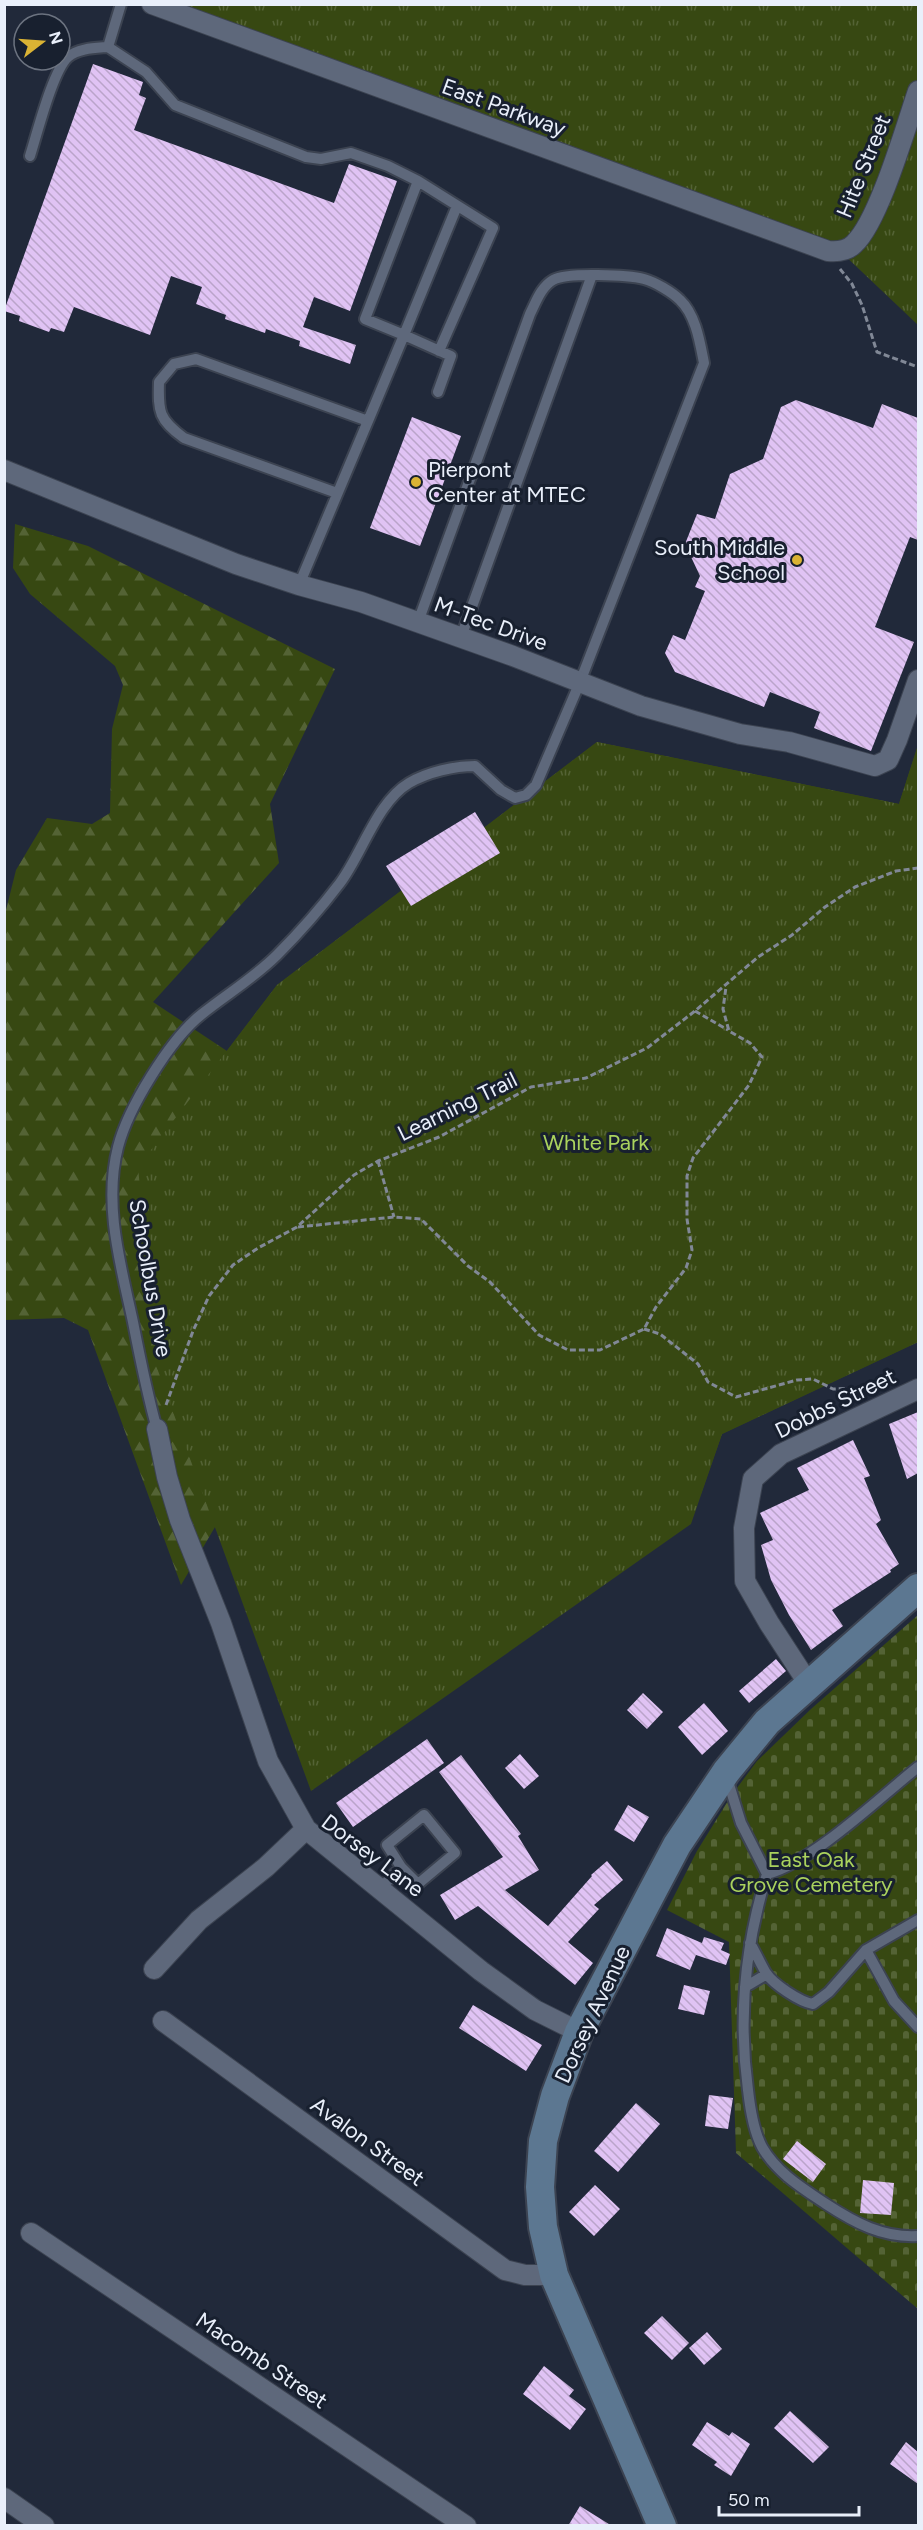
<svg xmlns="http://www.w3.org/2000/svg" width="923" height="2530" font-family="Figtree,sans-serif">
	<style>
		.forest { fill: url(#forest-firs) }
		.cemetery { fill: url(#cemetery-stones) }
		.park { fill: url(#park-tufts) }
		.building { fill: url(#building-back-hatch) }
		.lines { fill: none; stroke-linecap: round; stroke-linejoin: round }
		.lane-casing { stroke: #3c4351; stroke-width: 14 }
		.street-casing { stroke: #3c4351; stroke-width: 22 }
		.secondary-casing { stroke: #3c4351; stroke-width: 32 }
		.path { stroke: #818896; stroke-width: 3; stroke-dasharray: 6 3; stroke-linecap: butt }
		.lane { stroke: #5e687b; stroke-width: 10 }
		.street { stroke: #5e687b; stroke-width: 20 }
		.secondary { stroke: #5c7791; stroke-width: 28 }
		.poi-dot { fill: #dab334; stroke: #18202f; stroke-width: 2 }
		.labels { text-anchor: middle; stroke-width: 6; stroke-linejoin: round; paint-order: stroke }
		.street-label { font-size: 22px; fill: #e9effa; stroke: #18202f }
		.poi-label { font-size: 22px; fill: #e9effa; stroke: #18202f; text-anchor: start }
		.park-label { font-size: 22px; fill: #aad25d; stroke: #18202f }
	</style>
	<defs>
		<pattern id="forest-firs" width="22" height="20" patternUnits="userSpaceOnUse" patternTransform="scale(1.5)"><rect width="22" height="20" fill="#374812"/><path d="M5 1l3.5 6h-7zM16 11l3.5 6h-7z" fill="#546335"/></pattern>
		<pattern id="cemetery-stones" width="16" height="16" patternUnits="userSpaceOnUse" patternTransform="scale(1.5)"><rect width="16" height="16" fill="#374812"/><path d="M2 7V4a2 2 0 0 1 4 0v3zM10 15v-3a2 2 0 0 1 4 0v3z" fill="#546335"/></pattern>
		<pattern id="park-tufts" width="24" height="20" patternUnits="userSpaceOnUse" patternTransform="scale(1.5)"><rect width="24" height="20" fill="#374812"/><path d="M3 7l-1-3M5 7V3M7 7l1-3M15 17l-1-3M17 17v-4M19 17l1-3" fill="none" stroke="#546335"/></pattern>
		<pattern id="building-back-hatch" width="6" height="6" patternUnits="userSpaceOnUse" patternTransform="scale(1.5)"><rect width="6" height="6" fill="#e0c3f4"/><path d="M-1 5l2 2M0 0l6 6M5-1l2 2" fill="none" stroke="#baa4ca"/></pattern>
	</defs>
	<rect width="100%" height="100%" fill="#21293a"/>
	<path class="forest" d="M 15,524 L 88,546 L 335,669 L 270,804 L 279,863 L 153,1002 L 227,1051 L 277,985 L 597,742 L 899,804 L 918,745 L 918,1342 L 722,1434 L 701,1494 L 254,1502 L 215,1527 L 181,1585 L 88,1330 L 64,1318 L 5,1320 L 5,914 L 16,870 L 47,818 L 92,824 L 110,813 L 112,729 L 123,685 L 115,666 L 30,594 L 13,568 Z"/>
	<path class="cemetery" d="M 918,1615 L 918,2309 L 736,2153 L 729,1942 L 667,1910 L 697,1851 L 731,1796 L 757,1761 L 811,1709 Z"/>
	<path class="park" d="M 152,5 L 918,5 L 918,325 L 841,252 Z
		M 597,742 L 899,804 L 918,745 L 918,1342 L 722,1434 L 691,1524 L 311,1791 L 157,1368 L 138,1167 L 277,985 Z"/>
	<path class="building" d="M 93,64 L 143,82 L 139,95 L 146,98 L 134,130 L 334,203 L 349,164 L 397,181 L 350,311 L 314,297 L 303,327 L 356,345 L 350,364 L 299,346 L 300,341 L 266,329 L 265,333 L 225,319 L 226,315 L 196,304 L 202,287 L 171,276 L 150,335 L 74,307 L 64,332 L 51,328 L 49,332 L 19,321 L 20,316 L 4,311 Z
		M 796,400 L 873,428 L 882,404 L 918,418 L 918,540 L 910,537 L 875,627 L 914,642 L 871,751 L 814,728 L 820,712 L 770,692 L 764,707 L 675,672 L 665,653 L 673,635 L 685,640 L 705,591 L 695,587 L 700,576 L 685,544 L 697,514 L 715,519 L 730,474 L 763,459 L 781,407 Z
		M 412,417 L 461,436 L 420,546 L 370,528 Z
		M 475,812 L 500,853 L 411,906 L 386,866 Z
		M 918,1412 L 918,1473 L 907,1479 L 889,1424 Z
		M 853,1440 L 870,1476 L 864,1478 L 881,1520 L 876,1524 L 899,1564 L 890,1570 L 891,1572 L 832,1610 L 843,1626 L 811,1650 L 789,1615 L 771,1580 L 761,1545 L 773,1540 L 760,1513 L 809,1490 L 797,1468 Z
		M 776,1659 L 786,1671 L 749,1703 L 739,1691 Z
		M 643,1693 L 663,1712 L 647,1729 L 627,1710 Z
		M 704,1703 L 728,1731 L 702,1755 L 678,1727 Z
		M 427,1739 L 444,1763 L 353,1827 L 336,1803 Z
		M 520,1754 L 539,1776 L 524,1789 L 505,1768 Z
		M 461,1755 L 521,1834 L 518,1836 L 539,1870 L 505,1890 L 548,1926 L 592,1876 L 591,1875 L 607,1861 L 623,1880 L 594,1905 L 599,1909 L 568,1942 L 593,1963 L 575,1985 L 478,1906 L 455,1920 L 440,1895 L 503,1857 L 439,1772 Z
		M 628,1805 L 649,1817 L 634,1842 L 614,1830 Z
		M 667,1928 L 702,1943 L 704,1937 L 724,1943 L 721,1950 L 730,1954 L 726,1965 L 696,1955 L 690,1970 L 656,1956 Z
		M 684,1985 L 710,1991 L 704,2015 L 678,2009 Z
		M 473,2005 L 542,2045 L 526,2071 L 459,2028 Z
		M 709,2095 L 733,2098 L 728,2129 L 705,2126 Z
		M 636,2103 L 660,2124 L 618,2172 L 594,2151 Z
		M 797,2141 L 826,2164 L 813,2182 L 783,2159 Z
		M 863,2180 L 894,2183 L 891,2215 L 860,2213 Z
		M 595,2185 L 620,2209 L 594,2236 L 569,2212 Z
		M 662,2316 L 689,2343 L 672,2360 L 644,2333 Z
		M 707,2332 L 722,2349 L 704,2365 L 689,2348 Z
		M 544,2366 L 574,2390 L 569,2396 L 586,2409 L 570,2430 L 523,2394 Z
		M 790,2411 L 829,2447 L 813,2463 L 774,2428 Z
		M 707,2422 L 729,2436 L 732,2432 L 750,2444 L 731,2476 L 714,2465 L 717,2462 L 692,2445 Z
		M 906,2442 L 918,2452 L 918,2484 L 890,2464 Z
		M 580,2506 L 612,2526 L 568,2526 Z"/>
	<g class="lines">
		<defs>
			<path id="lane" d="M 121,4 L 108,47 L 146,72 L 175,105 L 306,157 L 321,159 L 351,153 L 388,166 L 418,181
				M 30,156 C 37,134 53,70 68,57 C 78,48 96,48 108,47
				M 439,351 L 493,228 L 418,181 L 365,319 L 404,335 L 457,206
				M 368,421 L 404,335 L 451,356 L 438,392
				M 299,585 L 368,421 L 196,359 L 174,364 L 159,382 C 158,412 159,420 184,438 L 337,493
				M 461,637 L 592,275
				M 157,1429 C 147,1394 140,1358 133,1322 C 121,1266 103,1205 118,1147 C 128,1108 170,1039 202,1014 C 227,994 254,978 277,955 C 299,933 321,908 340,883 C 362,854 377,802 409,783 C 428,772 454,766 475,766 L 501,790 L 515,798 L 526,795 L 536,785 L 580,682 L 704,363 C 700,343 696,315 680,300 C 672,292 655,282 644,279 C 629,275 566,272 553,280 C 541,287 536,302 530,314 L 418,622
				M 918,1767 C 880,1797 813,1862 767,1874 C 745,1945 738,2016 748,2090 C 750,2108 753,2130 762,2147 C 777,2173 802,2188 826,2204 C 855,2223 883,2238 918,2236
				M 727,1778 L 741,1823 L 767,1874
				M 380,1889 L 401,1867 L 418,1884 L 455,1853 L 424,1815 L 387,1845 L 401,1867
				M 750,1943 C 756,1953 760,1963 766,1973 C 773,1984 800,2002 813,2004 L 829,1992 L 866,1950 L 918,1920
				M 866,1950 L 894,2001 L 918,2027
				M 745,1987 L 767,1974"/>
			<path id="street" d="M 152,4 L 828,251 C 838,252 847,251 854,244 C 879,221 906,126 918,91
				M 4,470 L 236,564 L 299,585 L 361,602 L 513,656 L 641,706 L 740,734 L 789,742 L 875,766 L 888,760 L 897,740 L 918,680
				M 157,1429 L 167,1477 L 180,1520 L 221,1623 L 268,1761 L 306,1829 L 481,1971 L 535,2010 L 579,2032
				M 810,1686 L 769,1623 L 745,1581 L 744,1528 L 753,1479 L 781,1454 L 918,1389
				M 154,1969 L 199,1920 L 266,1867 L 306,1829
				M 163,2021 L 505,2270 L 525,2275 L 554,2275
				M 31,2233 L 466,2526
				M 4,2498 L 44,2526"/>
			<path id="secondary" d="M 662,2526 L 554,2275 L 543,2227 L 540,2187 L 543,2141 L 555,2096 L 579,2032 L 650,1896 L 677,1845 L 726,1772 L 767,1722 L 918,1588"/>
		</defs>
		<use href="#lane" class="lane-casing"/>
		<use href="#street" class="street-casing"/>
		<use href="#secondary" class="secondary-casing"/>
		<path class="path" d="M 840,269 L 852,284 L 862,305 L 877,352 L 918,367
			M 695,1011 L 728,1030
			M 378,1161 L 394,1217
			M 298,1227 L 394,1217 L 421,1219 L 468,1266 L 490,1282 L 539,1335 L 568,1350 L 600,1350 L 644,1329 L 656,1307 L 686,1268 L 692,1250 L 687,1219 L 687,1176 L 693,1158 L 749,1085 L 762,1057 L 750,1043 L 729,1031 L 723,1009 L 726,987
			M 644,1329 L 660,1334 L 698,1364 L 708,1382 L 736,1397 L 797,1380 L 813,1379 L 833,1389 L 857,1388 L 867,1392
			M 166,1405 L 193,1331 L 209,1296 L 233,1265 L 258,1248 L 297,1227 L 354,1175 L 378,1161 L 439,1137 L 531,1087 L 586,1078 L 647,1048 L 695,1011 L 758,957 L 792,935 L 825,907 L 855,887 L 896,871 L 918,868"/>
		<use href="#lane" class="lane"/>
		<use href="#street" class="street"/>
		<use href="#secondary" class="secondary"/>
	</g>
	<g class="poi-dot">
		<circle cx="416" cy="482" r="6"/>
		<circle cx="797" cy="560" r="6"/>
	</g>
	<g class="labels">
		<g class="street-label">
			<text transform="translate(504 107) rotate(20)" y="8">East Parkway</text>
			<text transform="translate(863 166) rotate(-68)" y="8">Hite Street</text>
			<text transform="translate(491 623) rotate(20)" y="8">M-Tec Drive</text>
			<text transform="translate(457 1106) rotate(-26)" y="8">Learning Trail</text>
			<text transform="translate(151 1278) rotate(80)" y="8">Schoolbus Drive</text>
			<text transform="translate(835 1403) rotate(-26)" y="8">Dobbs Street</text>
			<text transform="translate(373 1855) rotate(37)" y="8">Dorsey Lane</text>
			<text transform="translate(592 2014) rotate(-65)" y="8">Dorsey Avenue</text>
			<text transform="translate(368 2141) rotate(36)" y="8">Avalon Street</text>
			<text transform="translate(262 2360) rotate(34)" y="8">Macomb Street</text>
		</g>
		<g class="poi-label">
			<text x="428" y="477">Pierpont<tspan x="428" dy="25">Center at MTEC</tspan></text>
			<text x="785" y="555" text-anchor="end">South Middle<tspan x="785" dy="25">School</tspan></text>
		</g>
		<g class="park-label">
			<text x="596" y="1150">White Park</text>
			<text x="811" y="1867">East Oak<tspan x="811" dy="25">Grove Cemetery</tspan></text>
		</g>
	</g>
	<rect width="923" height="2530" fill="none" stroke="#e9effa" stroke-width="12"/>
	<g transform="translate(42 42) rotate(73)"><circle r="28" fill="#18202f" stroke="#6c7380" stroke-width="1.5"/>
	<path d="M0-4.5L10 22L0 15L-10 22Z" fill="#dab334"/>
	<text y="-9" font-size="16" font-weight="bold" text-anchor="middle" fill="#e9effa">N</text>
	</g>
	<path d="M719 2506v9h140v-9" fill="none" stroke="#e9effa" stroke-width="3"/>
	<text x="728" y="2506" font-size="18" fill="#e9effa" stroke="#18202f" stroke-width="4.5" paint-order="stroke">50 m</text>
</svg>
